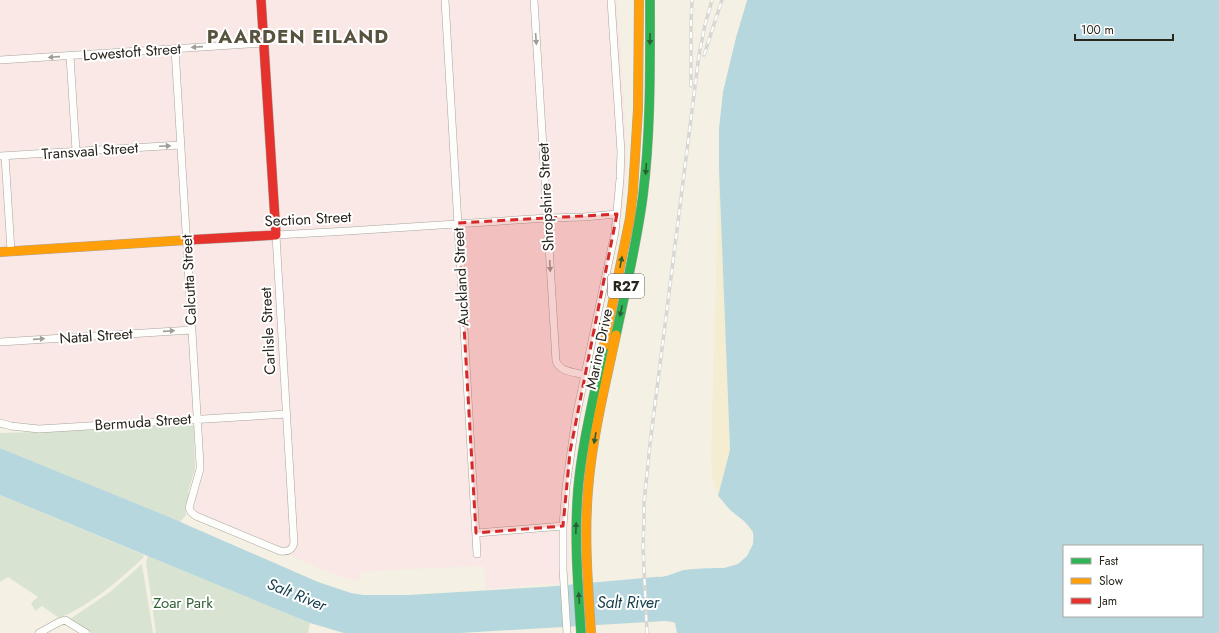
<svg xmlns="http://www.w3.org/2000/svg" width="1219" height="633" font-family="Jost,sans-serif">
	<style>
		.industrial { fill: #f9e8e5 }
		.green { fill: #d8e4d1 }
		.sand { fill: #f4edd2 }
		.water { fill: #b7d7df; fill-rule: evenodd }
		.pier { fill: #f4f0e3 }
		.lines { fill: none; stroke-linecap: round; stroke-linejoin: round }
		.street-casing { stroke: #a8a59b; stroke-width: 8 }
		.fast-casing { stroke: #a8a59b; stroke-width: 10 }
		.slow-casing { stroke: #a8a59b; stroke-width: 10 }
		.jam-casing { stroke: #a8a59b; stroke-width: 10 }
		.street { stroke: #fdfdfb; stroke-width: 7 }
		.fast { stroke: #30b455; stroke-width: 9 }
		.slow { stroke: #ff9f0a; stroke-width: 9 }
		.jam { stroke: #e5322d; stroke-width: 9 }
		.rail-casing { stroke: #d8d7d4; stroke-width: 3.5 }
		.rail { stroke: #fff; stroke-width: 2; stroke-dasharray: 6; stroke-linecap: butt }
		.oneway { fill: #9d9c97 }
		.oneway2 { fill: #2b5f33 }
		.marked { fill: #d62828; fill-opacity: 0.2; stroke: #d62828; stroke-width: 3; stroke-dasharray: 8 5; stroke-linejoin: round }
		.labels { text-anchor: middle; stroke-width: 4; stroke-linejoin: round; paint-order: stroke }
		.shield { fill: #fff; stroke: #686761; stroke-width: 1 }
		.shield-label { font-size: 14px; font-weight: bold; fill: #28261d }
		.street-label { font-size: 15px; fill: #28261d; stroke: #fff }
		.park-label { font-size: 15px; fill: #316035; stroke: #fff }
		.water-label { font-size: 16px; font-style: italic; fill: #123c49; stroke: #fff }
		.district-label { font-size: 19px; font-weight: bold; letter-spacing: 1px; fill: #58533f; stroke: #fff }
	</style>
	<rect width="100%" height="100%" fill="#f4f0e3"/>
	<path class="industrial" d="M 0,0 L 617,0 L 624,98 L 627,163 L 619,236 L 589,375 L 569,486 L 569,582 L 486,589 L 484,566 L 387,570 L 360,572 L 361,581 L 342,577 L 309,564 L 191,511 L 200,469 L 198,419 L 39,429 L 0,422 Z"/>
	<path class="green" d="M 189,423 L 195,427 L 196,434 L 194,436 L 195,469 L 188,492 L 190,495 L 185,507 L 186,515 L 180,522 L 0,448 L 0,433 L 38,432 Z
		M 0,495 L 144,555 L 143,558 C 118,581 91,605 59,618 L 42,606 L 35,611 L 31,603 L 38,597 L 8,577 L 0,582 Z
		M 148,556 L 310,623 L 308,633 L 156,633 L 146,562 Z
		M 142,564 L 153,633 L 92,633 L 70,619 L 110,592 Z"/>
	<path class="sand" d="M 719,169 L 730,450 L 718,496 L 712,475 L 711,458 Z"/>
	<path class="water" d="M 747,0 L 1219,0 L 1219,633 L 677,633 L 675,623 L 673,622 L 665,621 L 460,633 L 344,633 L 310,623 L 0,495 L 0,448 L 169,517 L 318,582 L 351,593 L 363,595 L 408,595 L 544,587 L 666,576 C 672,574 677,572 683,570 C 708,565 736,576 750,549 C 753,545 755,537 752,532 C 749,523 736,517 730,510 C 726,506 722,500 718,496 L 730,450 L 719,169 L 719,127 L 723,91 L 736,37 ZM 1064,546 L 1202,546 L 1202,616 L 1064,616 Z"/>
	<path class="pier" d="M 745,0 L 747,0 L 736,37 L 723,91 L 719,127 L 718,199 L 717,169 L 717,126 L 721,90 L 734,37 Z
		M 717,492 L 718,496 L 730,510 L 744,521 L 753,532 L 753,544 L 747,556 L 738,564 L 724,568 L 703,568 L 683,570 L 666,576 L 659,577 L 659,575 L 665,574 L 683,568 L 703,566 L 724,566 L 737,562 L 745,555 L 751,544 L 751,532 L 743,523 L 729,511 L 717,497 Z"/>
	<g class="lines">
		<defs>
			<path id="street" d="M 445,0 L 477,554
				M 534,0 L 556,361 C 560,372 574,372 585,375
				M 175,49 L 200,464 L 200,469 L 189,508 L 191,512 L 196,516 L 280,551 C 287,552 292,551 294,543 L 276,235 L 348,231 L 548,218 L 584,217 L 617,214
				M 70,56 L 76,151
				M 0,60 L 264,43
				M 0,156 L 180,145
				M 5,156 L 11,251
				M 0,342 L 192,330
				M 0,423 L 11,426 L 39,429 L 287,414
				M 476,533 L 563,526
				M 39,633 L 59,622 L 65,620 L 86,633
				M 567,633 L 563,569 L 563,526 L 566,487 L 576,417 L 615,232 L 620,179 L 621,152 L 611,0"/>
			<path id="fast" d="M 616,335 C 626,288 637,242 643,195 C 651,130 650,65 650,0
				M 581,633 C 578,585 574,538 578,490 C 582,442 595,394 604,346"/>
			<path id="slow" d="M 0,252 L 187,240
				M 604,346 L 630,218 L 633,191 L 638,109 L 639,0
				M 591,633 C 588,585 584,538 588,490 C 592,438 605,386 616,335"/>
			<path id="jam" d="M 187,240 L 276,235 L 261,0"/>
		</defs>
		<use href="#street" class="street-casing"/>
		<use href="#fast" class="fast-casing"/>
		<use href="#slow" class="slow-casing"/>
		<use href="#jam" class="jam-casing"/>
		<use href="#street" class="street"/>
		<use href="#fast" class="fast"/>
		<use href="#slow" class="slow"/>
		<use href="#jam" class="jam"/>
		<defs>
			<path id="rail" d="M 704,55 L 722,0
				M 691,86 L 691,22 L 692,0
				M 647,633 L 643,548 L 644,519 L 644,503 L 650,444 L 699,55 L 705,25 L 712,0"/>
		</defs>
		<use href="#rail" class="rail-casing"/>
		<use href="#rail" class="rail"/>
	</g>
	<defs><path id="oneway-solid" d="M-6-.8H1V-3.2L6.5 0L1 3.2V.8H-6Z"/></defs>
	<g class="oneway">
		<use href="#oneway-solid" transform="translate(536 39) rotate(86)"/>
		<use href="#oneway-solid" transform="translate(197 47) rotate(176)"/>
		<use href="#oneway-solid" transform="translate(54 57) rotate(176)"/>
		<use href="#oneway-solid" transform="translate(165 146) rotate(-3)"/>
		<use href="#oneway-solid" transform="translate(550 266) rotate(87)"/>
		<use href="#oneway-solid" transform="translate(169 331) rotate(-4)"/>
		<use href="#oneway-solid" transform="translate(39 339) rotate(-4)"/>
	</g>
	<g class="oneway2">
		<use href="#oneway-solid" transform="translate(650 39) rotate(91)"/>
		<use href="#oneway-solid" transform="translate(646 169) rotate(94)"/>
		<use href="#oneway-solid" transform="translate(621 262) rotate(-79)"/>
		<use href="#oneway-solid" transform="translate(621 311) rotate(102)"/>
		<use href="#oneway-solid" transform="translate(595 438) rotate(100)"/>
		<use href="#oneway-solid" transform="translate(576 528) rotate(-88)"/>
		<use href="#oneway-solid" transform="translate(579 598) rotate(-94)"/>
	</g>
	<path class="marked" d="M 617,214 L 570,452 L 563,526 L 476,533 L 458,223 Z"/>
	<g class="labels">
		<rect class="shield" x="608" y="274" width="36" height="24" rx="3"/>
		<g class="shield-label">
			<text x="626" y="291">R27</text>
		</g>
		<g class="street-label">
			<text transform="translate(132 52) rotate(-4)" y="5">Lowestoft Street</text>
			<text transform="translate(90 151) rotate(-4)" y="5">Transvaal Street</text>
			<text transform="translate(546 197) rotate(-93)" y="5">Shropshire Street</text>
			<text transform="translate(308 219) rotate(-3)" y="5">Section Street</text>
			<text transform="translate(461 277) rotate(-93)" y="5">Auckland Street</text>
			<text transform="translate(189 280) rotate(-93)" y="5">Calcutta Street</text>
			<text transform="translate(268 331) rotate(-93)" y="5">Carlisle Street</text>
			<text transform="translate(96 336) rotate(-4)" y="5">Natal Street</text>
			<text transform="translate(599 349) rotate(-78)" y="5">Marine Drive</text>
			<text transform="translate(143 422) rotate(-4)" y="5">Bermuda Street</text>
		</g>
		<g class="park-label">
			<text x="183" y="608">Zoar Park</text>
		</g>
		<g class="water-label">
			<text transform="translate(297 594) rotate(22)" y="6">Salt River</text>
			<text x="628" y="608">Salt River</text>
		</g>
		<g class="district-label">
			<text x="298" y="43">PAARDEN EILAND</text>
		</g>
	</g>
	<rect x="1063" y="545" width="140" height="72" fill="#ffffff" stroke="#a9a8a5"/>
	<rect x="1071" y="558" width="20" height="6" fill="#30b455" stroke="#a9a8a5"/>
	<text x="1099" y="565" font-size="12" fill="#28261d">Fast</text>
	<rect x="1071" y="578" width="20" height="6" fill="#ff9f0a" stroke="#a9a8a5"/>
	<text x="1099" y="585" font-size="12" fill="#28261d">Slow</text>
	<rect x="1071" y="598" width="20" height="6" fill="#e5322d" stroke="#a9a8a5"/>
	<text x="1099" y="605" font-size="12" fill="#28261d">Jam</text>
	<path d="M1075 34v6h98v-6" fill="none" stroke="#28261d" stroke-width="2"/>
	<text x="1081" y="34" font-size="12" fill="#28261d" stroke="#ffffff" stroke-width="3" paint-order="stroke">100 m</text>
</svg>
